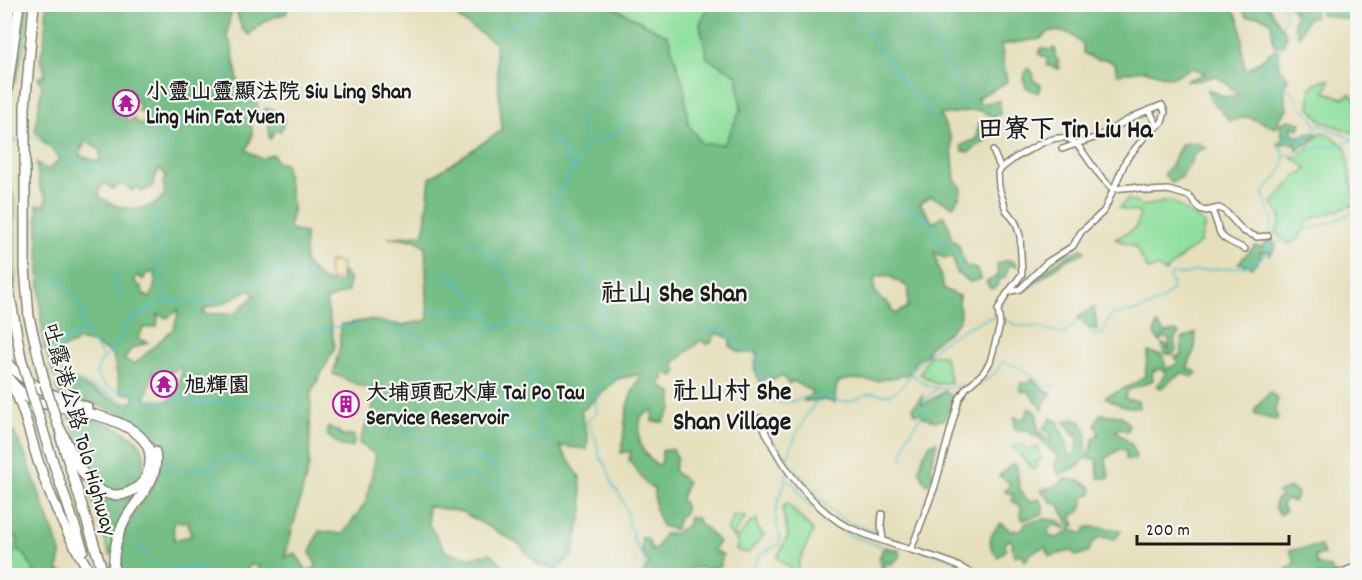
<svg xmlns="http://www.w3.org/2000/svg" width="1362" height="580" font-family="Dekko,'LXGW WenKai TC',sans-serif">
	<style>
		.green { fill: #91e09f; stroke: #567e5e; stroke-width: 1.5 }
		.forest { fill: #74be86; stroke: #486d51; stroke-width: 1.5; fill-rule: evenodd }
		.sand { fill: #eeda9e; stroke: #857b5d; stroke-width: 1.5 }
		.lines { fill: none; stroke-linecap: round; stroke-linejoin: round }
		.stream { stroke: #54c1cd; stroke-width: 1.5 }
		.minor-casing { stroke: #807e6c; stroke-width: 8 }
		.secondary-casing { stroke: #807e6c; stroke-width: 10 }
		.motorway-casing { stroke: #807e6c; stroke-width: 12 }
		.minor { stroke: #fff; stroke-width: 5 }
		.secondary { stroke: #fff; stroke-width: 7 }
		.motorway { stroke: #fff; stroke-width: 9 }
		.motorway-bridge-casing { stroke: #807e6c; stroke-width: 12; stroke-linecap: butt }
		.motorway-bridge { stroke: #fff; stroke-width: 9 }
		.labels { text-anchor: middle; stroke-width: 4.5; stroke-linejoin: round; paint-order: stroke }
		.poi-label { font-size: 22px; font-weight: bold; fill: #1c1c1c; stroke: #f6f6f2; text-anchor: start }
		.street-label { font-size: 22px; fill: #1c1c1c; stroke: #f6f6f2 }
		.quarter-label { font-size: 26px; font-weight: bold; fill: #1c1c1c; stroke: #f6f6f2 }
	</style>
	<rect width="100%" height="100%" fill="#f6f6f2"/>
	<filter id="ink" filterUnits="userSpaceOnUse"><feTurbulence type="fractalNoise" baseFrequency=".0167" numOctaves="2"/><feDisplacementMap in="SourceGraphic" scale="12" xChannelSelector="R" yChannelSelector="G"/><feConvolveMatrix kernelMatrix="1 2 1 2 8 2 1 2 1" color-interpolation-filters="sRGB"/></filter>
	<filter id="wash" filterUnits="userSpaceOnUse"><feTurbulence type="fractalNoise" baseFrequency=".008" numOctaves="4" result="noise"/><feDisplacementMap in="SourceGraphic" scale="24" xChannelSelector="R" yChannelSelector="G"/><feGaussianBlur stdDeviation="1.35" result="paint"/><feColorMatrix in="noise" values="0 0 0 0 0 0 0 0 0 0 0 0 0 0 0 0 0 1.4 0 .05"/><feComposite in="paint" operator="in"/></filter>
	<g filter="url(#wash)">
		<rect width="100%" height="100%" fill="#e5dfbb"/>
		<path class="green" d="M 25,5 L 28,5 L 25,42 L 15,84 Z
			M 609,5 L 709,5 L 700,24 L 738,75 L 741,109 L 724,145 L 701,144 L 688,124 L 684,87 L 642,22 Z
			M 1322,80 L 1330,80 L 1325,92 L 1343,98 L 1350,94 L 1357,100 L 1357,120 L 1354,133 L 1321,121 L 1309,106 L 1311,87 Z
			M 1321,132 L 1332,136 L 1346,148 L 1351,182 L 1357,204 L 1309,220 L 1299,239 L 1289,244 L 1276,233 L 1281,218 L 1272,203 L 1293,179 L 1307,168 L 1291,157 L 1300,156 Z
			M 7,176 L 15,202 L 15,285 L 12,275 Z
			M 1128,199 L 1142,206 L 1171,201 L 1205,224 L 1200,243 L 1187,252 L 1165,272 L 1157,267 L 1148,270 L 1135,246 L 1115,239 L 1136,228 L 1140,213 L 1119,208 Z
			M 929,355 L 944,355 L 951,382 L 936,384 L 920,374 Z
			M 1020,443 L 1027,450 L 1038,447 L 1041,460 L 1034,461 L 1038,465 L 1034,470 L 1012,446 Z
			M 4,487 L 41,575 L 5,575 Z
			M 787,503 L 813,531 L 798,564 L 799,575 L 792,575 L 790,568 L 777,558 L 788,536 L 782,508 Z
			M 95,508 L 117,529 L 110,555 Z
			M 734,515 L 745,517 L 734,534 L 738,538 L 750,523 L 757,519 L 757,528 L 764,535 L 748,553 L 736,550 L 738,543 L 727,530 Z"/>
		<path class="forest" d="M 47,5 L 302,5 L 299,8 L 289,5 L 286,14 C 271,16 259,24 249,35 L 242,29 L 235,8 L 230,16 L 227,37 L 231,43 L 240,91 L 257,103 L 258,109 L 249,110 C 251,130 256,132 246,150 L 261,159 L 273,154 L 277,163 L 285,163 L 293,211 L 289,227 L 293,231 L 305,233 L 305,263 C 316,275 324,285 342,283 L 343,272 L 349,277 L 348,292 L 326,300 L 335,348 L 311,393 L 309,466 L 285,557 L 295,553 L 307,571 L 315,568 L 316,565 L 310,552 L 319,531 L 343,534 L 366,502 L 376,455 L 359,443 L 378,393 L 333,374 L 340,346 L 340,325 L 369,320 L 402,325 L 428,320 L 425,246 L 415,240 L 388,238 L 424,234 L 430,178 L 502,130 L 495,43 L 457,17 L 456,5 L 609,5 L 668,36 L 684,87 L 688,124 L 702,144 L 724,144 L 741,109 L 737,75 L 707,58 L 700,24 L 709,5 L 1226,5 C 1229,7 1234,11 1236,14 C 1246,31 1239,53 1246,71 L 1277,48 L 1279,68 L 1288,78 L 1284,89 L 1287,109 L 1280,118 L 1276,128 L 1248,117 L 1230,121 L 1211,100 L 1208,89 L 1225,97 L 1238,95 L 1227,84 L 1216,76 L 1197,81 L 1185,81 L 1206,73 L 1191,68 L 1171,78 L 1144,70 L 1117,74 L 1115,64 L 1106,59 L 1097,60 L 1083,53 L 1083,45 L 1069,33 L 1051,31 L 1040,39 L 1001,45 L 1007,82 L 977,98 L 981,104 L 1000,101 L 1000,114 L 994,117 L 978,110 L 940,115 L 951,138 L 955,180 L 962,188 L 959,197 L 953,206 L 931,196 L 920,203 L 933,223 L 943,215 L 950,229 L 951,238 L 959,246 L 965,266 L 976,269 L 981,279 L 970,282 L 956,273 L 953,257 L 945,258 L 934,252 L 944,289 L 959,296 L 960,319 L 951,330 L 929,347 L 927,353 L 916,361 L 907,375 L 876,381 L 853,379 L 840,381 L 836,387 L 835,403 L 824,400 L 804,401 L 813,392 L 793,381 L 789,384 L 782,375 L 774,380 L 768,376 L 760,383 L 754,368 L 758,352 L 741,353 L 730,346 L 730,338 L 716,333 L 711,343 L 706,344 L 701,340 L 674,363 L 677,373 L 673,376 L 666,372 L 660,385 L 672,393 L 672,408 L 663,422 L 652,422 L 653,409 L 641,417 C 637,441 638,448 656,465 L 662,463 L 662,451 L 673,449 L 677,457 L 674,471 L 687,482 L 681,499 L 685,506 L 685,513 L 679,518 L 675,530 L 662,526 L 655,509 L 654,488 L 647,485 L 629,460 L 631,451 L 621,453 C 625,435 624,418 629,400 C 632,391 638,382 641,374 L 617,379 L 581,412 L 588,437 L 587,449 L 559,446 L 580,477 L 583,509 L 573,555 L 556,570 L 538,565 L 518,543 L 462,512 L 427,506 L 429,525 L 446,552 L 472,558 L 490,553 L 515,576 L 253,576 L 260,566 L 251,565 L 241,575 L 118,575 C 117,560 118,544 125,530 C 137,502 169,481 158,447 C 154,437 147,428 138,422 C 115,408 85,403 59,394 L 56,386 L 62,376 L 123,404 L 135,401 L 133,394 L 121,393 L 113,354 L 92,343 L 78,340 L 74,344 L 62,348 L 63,360 L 55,377 L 44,346 L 41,321 L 37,205 L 44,205 L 47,198 L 40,188 L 36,163 L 48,170 L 60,159 L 35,131 L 42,86 L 38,78 L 45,74 L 44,68 L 40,59 L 44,45 ZM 127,96 L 139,104 L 140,108 L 138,111 L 147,115 L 145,120 L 146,122 L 140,125 L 133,118 L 129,122 L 126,119 L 127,115 L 119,109 L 112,111 L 114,99 ZM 85,140 L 100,150 L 100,162 L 80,156 L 81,147 L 83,148 ZM 158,170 L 162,170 L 166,178 L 163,182 C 164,187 166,192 163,196 C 154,210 131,211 117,206 C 111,204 105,200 100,197 L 99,191 L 104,182 L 112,189 L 123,184 L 132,191 L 136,187 L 140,188 L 141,192 L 152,187 ZM 155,272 C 156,282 155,289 150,298 L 143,294 L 142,288 L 134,281 L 138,275 L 143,280 L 146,274 ZM 887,275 L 908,287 L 908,307 L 895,314 L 887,302 L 881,300 L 874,289 L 875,277 ZM 248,290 L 255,295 L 234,314 L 202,314 L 206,308 L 226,302 ZM 179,310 L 174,328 L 135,364 L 124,360 L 131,349 L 148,342 L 138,339 L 143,328 L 157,327 L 158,314 L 167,318 ZM 181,367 C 183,381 176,390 169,401 L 145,400 L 153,372 L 162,376 ZM 188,521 L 191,536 L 174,540 L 173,523 Z
			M 1267,5 L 1286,34 L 1284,45 L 1274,45 L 1271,22 L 1259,16 L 1247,17 L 1241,7 Z
			M 1289,5 L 1316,5 L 1314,17 L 1308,18 L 1299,36 L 1294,26 L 1295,13 Z
			M 1318,5 L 1357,5 L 1357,21 L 1320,14 Z
			M 1041,48 L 1050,50 L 1055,48 L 1055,57 L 1059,61 L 1056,65 L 1060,67 L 1059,69 L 1046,65 L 1048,59 L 1039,54 Z
			M 1028,68 L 1033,72 L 1033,80 L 1041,85 L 1038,93 L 1026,87 L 1023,79 Z
			M 265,108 L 272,109 L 285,118 L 281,131 L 274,131 L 271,139 L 269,138 L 269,120 L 263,114 Z
			M 1289,120 L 1301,123 L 1299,129 L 1292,126 L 1292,132 L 1298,137 L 1311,132 L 1317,134 L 1307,144 L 1297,149 L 1295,142 L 1292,144 L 1285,143 L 1279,146 L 1278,143 L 1283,137 L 1279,124 Z
			M 978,122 L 983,123 L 991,137 L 969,152 L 962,151 L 961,146 L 977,138 Z
			M 1196,142 L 1206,148 L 1196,152 L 1183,176 L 1172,183 L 1164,174 C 1173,166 1175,155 1182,144 Z
			M 1266,240 L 1273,241 L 1276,247 L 1270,255 L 1268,252 L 1261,252 L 1260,259 L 1252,267 L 1238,263 L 1255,246 L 1262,247 Z
			M 1083,248 L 1085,252 L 1064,261 L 1028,289 L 1026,289 C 1043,270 1060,258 1083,248 Z
			M 1008,260 L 1016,262 L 1017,266 L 1009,265 L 1005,277 L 999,280 L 996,287 L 991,289 L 986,282 L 998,276 L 997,264 Z
			M 1094,307 L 1097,329 L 1091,329 L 1078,317 Z
			M 1157,324 L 1165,333 L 1176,331 L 1179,334 L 1174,339 L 1176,350 L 1173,354 L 1166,354 L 1164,352 L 1162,344 L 1168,345 L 1167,349 L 1170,349 L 1169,339 L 1163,337 L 1160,342 L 1154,334 Z
			M 1196,333 L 1195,348 L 1187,369 L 1192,369 L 1197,373 L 1192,377 L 1183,373 L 1175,377 L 1161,388 L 1157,386 L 1166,373 L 1159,368 L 1152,372 L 1153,380 L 1127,391 L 1125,399 L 1138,401 L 1139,408 L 1122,406 L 1105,397 L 1132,385 L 1145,376 L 1148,352 L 1163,355 L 1166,369 L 1178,364 L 1175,357 L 1182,355 L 1181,339 Z
			M 1032,379 L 1045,391 L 1052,393 L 1044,402 L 1043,410 L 1028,391 L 1022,392 L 1019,389 L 1021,383 L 1028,383 Z
			M 5,389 L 11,428 L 23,449 L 61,553 L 58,570 L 68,575 L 36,575 L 25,555 L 17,551 L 18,538 L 12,537 L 13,553 L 6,575 L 5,575 L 5,528 L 8,527 L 12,506 L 5,498 Z
			M 945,391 L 953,397 L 945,420 L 934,421 L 923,417 L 921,413 L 915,414 L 913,407 L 923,395 L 923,405 Z
			M 1270,392 L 1278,399 L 1275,410 L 1278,418 L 1276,420 L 1255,415 L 1255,409 Z
			M 1029,408 L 1037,413 L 1038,431 L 1051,440 L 1052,435 L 1043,429 L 1051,418 L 1058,422 L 1071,456 L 1074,456 L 1079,439 L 1064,422 L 1073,419 L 1081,422 L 1087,433 L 1086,449 L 1090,455 L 1093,439 L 1099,433 L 1095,424 L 1100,414 L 1122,416 L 1129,425 L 1128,431 L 1119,428 L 1116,431 L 1132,445 L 1136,457 L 1134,460 L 1126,459 L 1126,450 L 1120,449 L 1106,458 L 1109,478 L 1098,478 L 1097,459 L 1084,459 L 1080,465 L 1059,475 L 1054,465 L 1059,458 L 1039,437 L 1034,436 L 1026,429 L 1021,432 L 1014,429 L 1014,417 L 1024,419 Z
			M 69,414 C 87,417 124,427 137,441 C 160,467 122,507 97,482 C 80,465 76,436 69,414 Z
			M 330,426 L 331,429 L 339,432 L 342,436 L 352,435 L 354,436 L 354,443 L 352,447 L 341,446 L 328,436 L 327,428 Z
			M 937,442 L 931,467 L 934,481 L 926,484 L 919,470 L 924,454 L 931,443 Z
			M 1013,464 L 1017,466 C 1018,479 1018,496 1031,502 L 1039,499 L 1043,505 L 1043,514 L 1023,520 L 1020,515 L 1021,507 L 1012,501 L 1013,494 L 1005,492 L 1010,483 L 999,476 Z
			M 1064,479 L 1080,481 L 1091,487 L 1092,493 L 1084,497 L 1081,510 L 1071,517 L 1075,525 L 1070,528 L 1059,505 L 1050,501 L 1041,490 L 1058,485 Z
			M 1290,488 L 1298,492 L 1294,502 L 1286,499 L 1282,505 L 1285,511 L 1280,515 L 1275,509 L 1276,499 L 1282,497 L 1277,493 Z
			M 89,491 C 105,502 122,503 139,493 L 117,529 L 95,508 Z
			M 689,517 L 698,519 L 700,525 L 706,528 L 719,542 L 713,550 L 723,555 L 720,566 C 703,572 698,562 680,574 L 674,573 L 670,575 L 643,575 L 649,563 L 642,552 L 642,538 L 648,539 L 652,551 L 658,546 L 664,534 L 674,534 L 688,524 Z
			M 1044,519 L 1060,521 L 1067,529 L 1056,525 L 1048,528 L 1049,536 L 1058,538 L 1072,529 L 1082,534 L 1087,527 C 1095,527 1116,528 1121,531 L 1115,539 L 1101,537 L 1092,543 L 1089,551 L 1077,556 L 1071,551 L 1050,556 L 1045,547 L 1032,552 L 1025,561 L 1022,554 L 1015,556 L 1012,547 L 1013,542 L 1010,539 L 1005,544 L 1006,550 L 998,557 C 985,546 990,533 1001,523 L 1011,531 L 1021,530 L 1026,523 Z
			M 1321,546 L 1324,554 L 1315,556 L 1317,565 L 1330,567 L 1332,572 L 1342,575 L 1284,576 L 1282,573 L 1295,563 L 1290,550 Z
			M 884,547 L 898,550 L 901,556 L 890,565 L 887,562 L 884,563 L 887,569 L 885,571 C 876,562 879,558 884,547 Z"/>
		<path class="sand" d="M 329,261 L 342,263 L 341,279 L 331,281 L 328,273 Z"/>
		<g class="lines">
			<path class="stream" d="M 746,4 L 746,31 L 795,89 L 810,125 L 816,153 L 830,179 L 856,202
				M 850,4 L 862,26 L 886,56 L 896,73 L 932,117
				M 920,4 L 934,43 L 964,96 L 964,105
				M 1279,4 L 1285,8 L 1286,16 L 1277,33 C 1278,39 1282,46 1280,52 C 1277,66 1253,71 1260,87 L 1271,91 L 1289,89 L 1298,101
				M 496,36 L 550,4
				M 599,42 L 608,68 L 604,88 L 593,103 L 583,111 C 579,126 589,139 583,154 L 553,202 L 575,237 L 586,275 L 597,292 L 605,321 L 613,337 L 620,346 L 614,361 L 616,375 L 613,380 L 608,378 C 595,387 595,398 597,412 L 587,421 L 595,437 L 600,458 L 606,465 L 613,486 L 619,493 L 627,511 L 628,524 L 632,531 L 634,542 L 645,559 L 643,576
				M 1318,124 L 1358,141
				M 549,130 L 551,137 L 566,154 L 572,170
				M 28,136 L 36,137 L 67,161 L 82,162 L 109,172 L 126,168 L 154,153 L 227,77 L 226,60
				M 587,145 C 594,142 602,140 609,136 C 633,122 639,96 643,71
				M 4,146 L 21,138
				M 1284,158 L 1292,152 L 1312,150 L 1323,146 L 1332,146 L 1354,140
				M 894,207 C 916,206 933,219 935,241 L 946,244 L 961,255 L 962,260 L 957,266
				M 164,210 L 157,216 L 154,231 L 161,256 L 158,279 L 167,296 L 166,301
				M 471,240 L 489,254 L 527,301
				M 1269,249 C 1288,235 1308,230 1331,222 C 1340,219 1348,213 1358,211
				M 444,266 L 497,325
				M 112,270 L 120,300
				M 52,274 C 75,293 80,300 84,330
				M 433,277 L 463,288
				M 432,307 C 450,313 469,309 487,315
				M 1002,317 L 1017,326 L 1038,327 L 1064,334 L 1079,319 C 1087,323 1089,334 1098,336 L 1103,333 L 1109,318 L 1113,314 C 1135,313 1160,308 1173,288 L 1170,278 L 1172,274 L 1181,275 L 1197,271 L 1244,267 L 1262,257 L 1268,250 L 1273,220 L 1263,194 C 1270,184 1285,172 1284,159 C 1284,152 1280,147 1280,140 L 1287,136 L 1307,140 L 1316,131 C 1316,119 1309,114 1301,106
				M 392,325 L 410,333 L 431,346 L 456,337 L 476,334 L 514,321 L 547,330 C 561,323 573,326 588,329 C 595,337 601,346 612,339
				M 703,331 L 723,329 C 728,335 733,342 739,346 C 746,350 755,349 757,359 C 761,372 761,399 778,402 C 791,405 806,395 819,395
				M 4,345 L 16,345
				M 41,347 L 49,352 L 58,350 L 66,339 L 84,332 C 90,342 98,346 103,357 L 96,374 C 107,391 114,393 134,388 C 140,403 139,399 153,400 C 157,400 163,404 168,405 L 180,398 L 203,404 L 221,402 L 242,403 L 258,401 L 281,407 L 300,399
				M 49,352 L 57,366 L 67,376 L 106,392 L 129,404 L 141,424 L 153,437 L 159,449 L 161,462 L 167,464 L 174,470 L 207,467 L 237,456 L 245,458 L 251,468 L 267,466 L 297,474
				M 182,356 L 200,338 L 217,335 L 240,340 L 306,336 L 329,328 L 359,324
				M 104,358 L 110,353 L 123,333 L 127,322 L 161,302 L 181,301 L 202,303 L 213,301 L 223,292 L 274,274 L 299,273 L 315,279
				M 529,367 C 537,392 543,412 539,439
				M 910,374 C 917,377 920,382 927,385 C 940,392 953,386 966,385
				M 470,385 C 477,388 486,391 492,396 C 521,419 504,438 554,440
				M 971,386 L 976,387 C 986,381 998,372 1002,362 C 1015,363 1032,375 1041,385 L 1056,387
				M 105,400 L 106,392
				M 922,414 L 927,398 L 936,389
				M 401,426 L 448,451 L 468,455 L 490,464 L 505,474
				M 774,442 L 787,457
				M 902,459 L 907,437 L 921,416
				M 789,463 C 807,479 822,507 844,520 C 855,527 868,527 879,534
				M 787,464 C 787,447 809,409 821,396 C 830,395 834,401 842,402 C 854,403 862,394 873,393 C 879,393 885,397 891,394 C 905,387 912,371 922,360 C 938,342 974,321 997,316
				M 208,468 L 242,534
				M 392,471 L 420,472 L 438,480 L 450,480 L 468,475 L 498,487 L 509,499 L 525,528 L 533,536 L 555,547 L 558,564 L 563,576
				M 787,479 L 794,485 L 807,503 L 832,524 L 849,535 L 881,546
				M 384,497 L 396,505 L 407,528
				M 376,534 L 390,535 L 408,529 C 427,542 446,556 459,576
				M 885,536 L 910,545
				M 139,543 L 146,554 L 167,571 L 193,567 L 205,571
				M 335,546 L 355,560 L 394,576
				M 916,547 L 980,568 L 988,576
				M 730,576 L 745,573 L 753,568 L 758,557 L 764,552 L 780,544 C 781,532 774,521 776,510 C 778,496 786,486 787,472"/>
		</g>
	</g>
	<g filter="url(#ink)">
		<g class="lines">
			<defs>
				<path id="minor" d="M 1150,111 L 1157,126
					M 993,151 L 1001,169
					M 1113,189 L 1132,187 L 1149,191 L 1168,190 L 1189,196 L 1200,209 L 1206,211 L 1219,208 L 1225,211 L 1243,231 L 1257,237 L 1268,236
					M 1212,210 C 1224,239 1213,234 1245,249
					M 1011,291 L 1020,289 L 1046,263 L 1073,246 L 1081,232 L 1104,211 L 1126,160 L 1146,135 L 1162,122 L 1165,112 L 1162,105 L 1137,115 L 1097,137 L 1062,149
					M 760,418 C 774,457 804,498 839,522 C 857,533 879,539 898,546 C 924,554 952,560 975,576
					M 882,514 L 881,524 L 883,540
					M 911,550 L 935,486 L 959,399 L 966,388 L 983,373 L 990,362 L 1000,325 L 998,310 L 1006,295 L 1022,274 L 1020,236 L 1016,223 L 1006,210 L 999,187 L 998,172 C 1009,160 1022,154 1036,146 C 1073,126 1077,145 1097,172 C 1102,178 1107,184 1113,189"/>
				<path id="secondary" d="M 1334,576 L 1358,567"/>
				<path id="motorway" d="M 34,4 L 25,108 L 25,268 L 29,317 L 45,384
					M 4,114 L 19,4
					M 4,360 C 27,386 55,397 87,407
					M 4,373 C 12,383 20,393 30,399 C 44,406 60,406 75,410 C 98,415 141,425 149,450 C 152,462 149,475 141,484 C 134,491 126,495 116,495 C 85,495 71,448 58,425
					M 14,389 C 26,412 30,438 39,464 C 51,500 68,536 88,569
					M 61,438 L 104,576
					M 49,450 L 83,550
					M 114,576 C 112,556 116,537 125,520 C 138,497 160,480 155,452"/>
			</defs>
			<use href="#minor" class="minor-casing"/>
			<use href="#secondary" class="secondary-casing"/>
			<use href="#motorway" class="motorway-casing"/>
			<use href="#minor" class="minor"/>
			<use href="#secondary" class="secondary"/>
			<use href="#motorway" class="motorway"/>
			<defs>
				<path id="motorway-bridge" d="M 4,262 L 21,358 L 49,450
					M 45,384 L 58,425"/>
			</defs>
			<use href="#motorway-bridge" class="motorway-bridge-casing"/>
			<use href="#motorway-bridge" class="motorway-bridge"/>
		</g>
	</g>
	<defs>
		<symbol id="temple-ring" viewBox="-11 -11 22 22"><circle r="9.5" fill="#f6f6f2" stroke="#b5179e" stroke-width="1.5"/><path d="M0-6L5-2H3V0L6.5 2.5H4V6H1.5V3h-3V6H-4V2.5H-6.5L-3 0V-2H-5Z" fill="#b5179e"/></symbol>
		<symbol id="building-ring" viewBox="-11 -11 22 22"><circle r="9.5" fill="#f6f6f2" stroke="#b5179e" stroke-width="1.5"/><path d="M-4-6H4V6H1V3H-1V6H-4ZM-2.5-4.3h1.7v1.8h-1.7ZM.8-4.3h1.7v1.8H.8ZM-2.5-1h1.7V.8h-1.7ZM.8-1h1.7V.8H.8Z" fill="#b5179e"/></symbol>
	</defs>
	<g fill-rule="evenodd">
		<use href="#temple-ring" x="111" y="88" width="30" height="30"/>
		<use href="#temple-ring" x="149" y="369" width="30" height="30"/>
		<use href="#building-ring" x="331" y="389" width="30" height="30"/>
	</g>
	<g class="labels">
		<g class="poi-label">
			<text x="146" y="98">小靈山靈顯法院 Siu Ling Shan<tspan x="146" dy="25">Ling Hin Fat Yuen</tspan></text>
			<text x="184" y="392">旭輝園</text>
			<text x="366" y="399">大埔頭配水庫 Tai Po Tau<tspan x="366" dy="25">Service Reservoir</tspan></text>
		</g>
		<g class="street-label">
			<text transform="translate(81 429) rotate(74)" y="8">吐露港公路 Tolo Highway</text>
		</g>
		<g class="quarter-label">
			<text x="1065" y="137">田寮下 Tin Liu Ha</text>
			<text x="674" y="301">社山 She Shan</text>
			<text x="732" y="399">社山村 She<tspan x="732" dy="30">Shan Village</tspan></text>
		</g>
	</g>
	<rect width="1362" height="580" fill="none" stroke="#f6f6f2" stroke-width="24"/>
	<path d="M1137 535v9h152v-9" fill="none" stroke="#1c1c1c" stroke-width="3"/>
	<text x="1146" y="535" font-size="18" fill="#1c1c1c" stroke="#f6f6f2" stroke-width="4.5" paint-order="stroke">200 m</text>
</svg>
